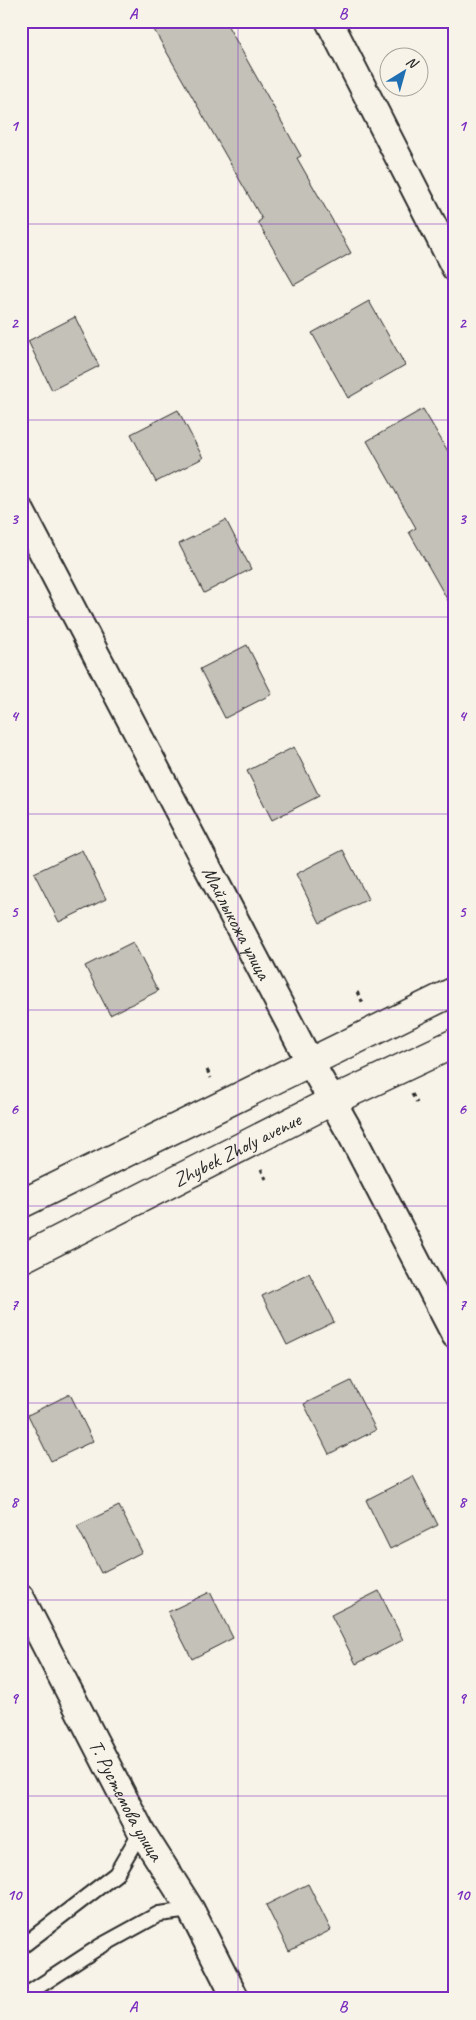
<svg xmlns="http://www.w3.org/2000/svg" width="476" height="2020" font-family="Caveat,sans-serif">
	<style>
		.building { fill: #c4c1b9; stroke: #2b2b2b }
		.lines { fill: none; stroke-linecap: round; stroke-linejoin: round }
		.service-casing { stroke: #2b2b2b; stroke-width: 18 }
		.minor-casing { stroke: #2b2b2b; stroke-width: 30 }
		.tertiary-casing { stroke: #2b2b2b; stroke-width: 31 }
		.path { stroke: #2b2b2b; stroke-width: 3; stroke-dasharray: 4 4; stroke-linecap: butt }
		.service { stroke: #f7f3e8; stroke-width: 14 }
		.minor { stroke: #f7f3e8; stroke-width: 26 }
		.tertiary { stroke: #f7f3e8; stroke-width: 28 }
		.grid { fill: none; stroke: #7b2cbf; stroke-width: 1; stroke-opacity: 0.55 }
		.labels { text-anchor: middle; stroke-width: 4; stroke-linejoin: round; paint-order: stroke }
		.street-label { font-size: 20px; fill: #2b2b2b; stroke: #f7f3e8 }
		.neatline { fill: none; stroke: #7b2cbf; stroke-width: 2 }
		.grid-label { font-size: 16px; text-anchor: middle; font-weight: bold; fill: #7b2cbf }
	</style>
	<rect width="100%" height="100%" fill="#f7f3e8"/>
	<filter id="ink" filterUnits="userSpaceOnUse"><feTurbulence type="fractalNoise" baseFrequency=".02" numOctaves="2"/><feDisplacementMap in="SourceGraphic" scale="10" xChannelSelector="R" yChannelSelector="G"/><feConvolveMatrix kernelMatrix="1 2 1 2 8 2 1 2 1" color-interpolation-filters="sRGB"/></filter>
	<g filter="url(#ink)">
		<path class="building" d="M 149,21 L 225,21 L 301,156 L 297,158 L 351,253 L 294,285 L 258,222 L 262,219 Z
			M 369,301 L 405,365 L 348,398 L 312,333 Z
			M 75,317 L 99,366 L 52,390 L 28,341 Z
			M 423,409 L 455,463 L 455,613 L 409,532 L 416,528 L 367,441 Z
			M 178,410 L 203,458 L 156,482 L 131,434 Z
			M 226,520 L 251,569 L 204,593 L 179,544 Z
			M 247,645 L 272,694 L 225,718 L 200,669 Z
			M 294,747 L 319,796 L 272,820 L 247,771 Z
			M 82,850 L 106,899 L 59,922 L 34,873 Z
			M 343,850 L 368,899 L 320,923 L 296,874 Z
			M 133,942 L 158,991 L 110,1015 L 85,966 Z
			M 309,1273 L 334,1322 L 287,1345 L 262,1296 Z
			M 351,1381 L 376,1430 L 329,1454 L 304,1404 Z
			M 70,1394 L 93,1441 L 51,1461 L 28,1415 Z
			M 413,1476 L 438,1525 L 390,1549 L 366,1500 Z
			M 119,1506 L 142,1552 L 101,1573 L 77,1526 Z
			M 379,1591 L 403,1640 L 356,1664 L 331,1615 Z
			M 210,1592 L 233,1638 L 192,1659 L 168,1612 Z
			M 308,1884 L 331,1930 L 289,1951 L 266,1905 Z"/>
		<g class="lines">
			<defs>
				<path id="service" d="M 21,1947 L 116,1874 L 141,1831
					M 21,1998 L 99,1947 L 159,1914 L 191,1910"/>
				<g id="minor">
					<path d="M 329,21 L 455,268"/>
					<path id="s1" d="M 21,511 L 305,1053 L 352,1136 L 455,1335"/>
					<path id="s2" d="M 21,1598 L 141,1831 L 191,1910 L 236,1999"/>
				</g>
				<g id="tertiary">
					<path d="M 21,1204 L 455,991"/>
					<path id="s3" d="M 21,1259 L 332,1101 L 455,1043"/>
				</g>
			</defs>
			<use href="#service" class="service-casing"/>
			<use href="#minor" class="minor-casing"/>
			<use href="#tertiary" class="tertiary-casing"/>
			<path class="path" d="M 357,992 L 364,1005
				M 207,1070 L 211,1078
				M 412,1094 L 417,1103
				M 261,1169 L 266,1179"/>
			<use href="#service" class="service"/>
			<use href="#minor" class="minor"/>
			<use href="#tertiary" class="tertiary"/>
		</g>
	</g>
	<path class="grid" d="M 238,21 L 238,1999M 21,224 L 455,224M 21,420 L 455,420M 21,617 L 455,617M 21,814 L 455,814M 21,1010 L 455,1010M 21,1206 L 455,1206M 21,1403 L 455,1403M 21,1600 L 455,1600M 21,1796 L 455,1796"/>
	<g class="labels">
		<g class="street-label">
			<text dy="7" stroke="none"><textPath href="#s1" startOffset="465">Майлыкожа улица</textPath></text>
			<text dy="7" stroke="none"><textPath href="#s3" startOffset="242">Zhybek Zholy avenue</textPath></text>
			<text dy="7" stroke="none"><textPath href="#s2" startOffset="228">Т. Рустемова улица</textPath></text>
		</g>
	</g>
	<rect width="476" height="2020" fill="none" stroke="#f7f3e8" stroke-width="55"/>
	<g transform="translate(404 72) rotate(37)"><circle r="24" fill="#f7f3e8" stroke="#a5a39c"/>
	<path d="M0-4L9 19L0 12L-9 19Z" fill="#1f6fb2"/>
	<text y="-8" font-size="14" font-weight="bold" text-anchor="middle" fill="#2b2b2b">N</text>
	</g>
	<rect x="28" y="28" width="420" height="1964" class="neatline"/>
	<g class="grid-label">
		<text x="133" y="19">A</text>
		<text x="343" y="19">B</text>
		<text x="14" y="131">1</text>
		<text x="462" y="131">1</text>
		<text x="14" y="328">2</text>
		<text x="462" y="328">2</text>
		<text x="14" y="524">3</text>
		<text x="462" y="524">3</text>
		<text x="14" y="721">4</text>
		<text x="462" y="721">4</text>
		<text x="14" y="917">5</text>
		<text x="462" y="917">5</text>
		<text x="14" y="1114">6</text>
		<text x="462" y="1114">6</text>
		<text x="14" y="1310">7</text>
		<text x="462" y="1310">7</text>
		<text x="14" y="1507">8</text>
		<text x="462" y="1507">8</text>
		<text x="14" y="1703">9</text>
		<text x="462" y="1703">9</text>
		<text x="14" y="1900">10</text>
		<text x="462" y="1900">10</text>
		<text x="133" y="2012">A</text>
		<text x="343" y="2012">B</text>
	</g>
</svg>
